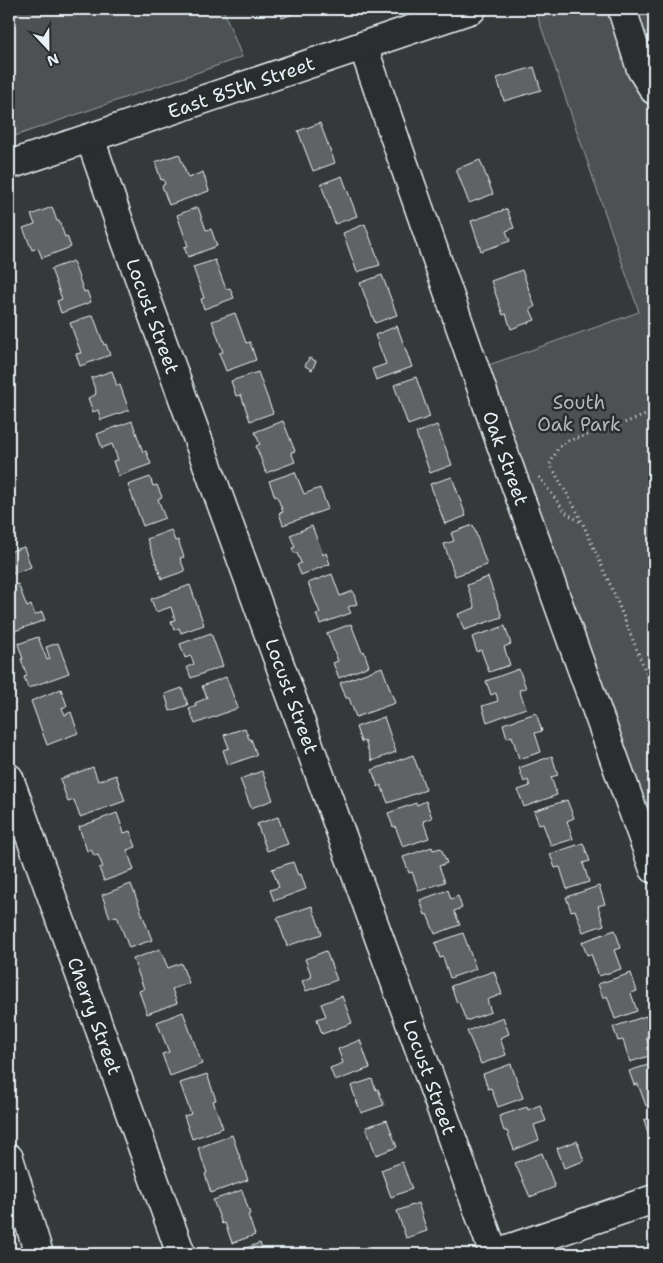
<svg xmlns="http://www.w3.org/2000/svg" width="663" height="1263" font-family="'Shantell Sans',sans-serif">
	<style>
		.green { fill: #4d5152; stroke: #9aa1a5 }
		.building { fill: #5f6365; stroke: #e8f1f8 }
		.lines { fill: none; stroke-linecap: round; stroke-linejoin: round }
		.minor-casing { stroke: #e8f1f8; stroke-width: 31 }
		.major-casing { stroke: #e8f1f8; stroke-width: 31 }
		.path { stroke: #e8f1f8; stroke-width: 3; stroke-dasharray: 1 4; stroke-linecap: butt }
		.minor { stroke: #2a2d2e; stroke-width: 28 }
		.major { stroke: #2a2d2e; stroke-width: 28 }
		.labels { text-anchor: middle; stroke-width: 5; stroke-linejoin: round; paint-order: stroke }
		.street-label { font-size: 19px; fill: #e8f1f8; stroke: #2a2d2e }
		.park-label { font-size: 19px; fill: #b2b9be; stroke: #2a2d2e }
	</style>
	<rect width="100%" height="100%" fill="#35393a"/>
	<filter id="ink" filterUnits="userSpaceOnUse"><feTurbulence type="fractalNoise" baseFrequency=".02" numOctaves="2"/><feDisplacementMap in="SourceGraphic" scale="10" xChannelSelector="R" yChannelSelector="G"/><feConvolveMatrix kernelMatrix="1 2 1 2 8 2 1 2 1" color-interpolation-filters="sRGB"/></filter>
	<g filter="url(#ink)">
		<path class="green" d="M 9,9 L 223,9 L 242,57 L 9,138 Z
			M 535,9 L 654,9 L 654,834 L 483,367 L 639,312 Z"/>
		<path class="building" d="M 279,9 L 307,9 L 282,18 Z
			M 534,67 L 541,90 L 504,101 L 497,78 Z
			M 320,123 L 335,163 L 313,171 L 298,131 Z
			M 179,154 L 188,178 L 203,172 L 209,191 L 169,205 L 162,186 L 165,184 L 163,179 L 161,180 L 155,162 Z
			M 480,160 L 493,194 L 469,203 L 456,169 Z
			M 342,176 L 357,216 L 335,224 L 321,184 Z
			M 52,207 L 57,221 L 59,221 L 65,237 L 67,236 L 71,247 L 42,258 L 38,248 L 32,250 L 23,228 L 35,224 L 31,215 Z
			M 198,207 L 206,230 L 211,229 L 217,246 L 188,257 L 184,247 L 188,246 L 177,215 Z
			M 507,209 L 514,228 L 506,231 L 510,241 L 481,251 L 471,221 Z
			M 365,224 L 380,265 L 357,272 L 343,233 Z
			M 215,260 L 226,289 L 230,288 L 234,298 L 204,309 L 201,299 L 204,298 L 193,267 Z
			M 73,261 L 84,292 L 87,291 L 91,302 L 61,313 L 57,301 L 62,299 L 51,269 Z
			M 522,270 L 535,307 L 530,309 L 535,320 L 511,329 L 506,314 L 503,315 L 491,281 Z
			M 382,275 L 397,315 L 375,323 L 360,283 Z
			M 235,313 L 246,343 L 250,342 L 256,360 L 226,371 L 219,353 L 223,352 L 212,321 Z
			M 93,315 L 104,345 L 106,344 L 110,355 L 80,366 L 76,354 L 81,353 L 70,323 Z
			M 397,326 L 412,367 L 376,380 L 372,369 L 386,364 L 375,335 Z
			M 309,358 L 316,361 L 312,370 L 305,366 Z
			M 112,371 L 117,386 L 120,385 L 129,410 L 101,420 L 98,410 L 93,412 L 88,398 L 95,395 L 96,392 L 91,378 Z
			M 258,372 L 273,413 L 250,421 L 241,395 L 236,396 L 231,381 Z
			M 416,377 L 430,417 L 408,425 L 394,385 Z
			M 132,421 L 143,452 L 146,451 L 151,464 L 118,476 L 113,461 L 118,460 L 112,444 L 102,448 L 97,434 Z
			M 283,421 L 295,451 L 291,452 L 295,462 L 266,473 L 256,446 L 260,444 L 255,432 Z
			M 437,425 L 452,465 L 430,473 L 416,433 Z
			M 295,472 L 304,494 L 320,488 L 328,509 L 283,525 L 279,513 L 283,512 L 277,496 L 275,497 L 269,481 Z
			M 150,477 L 153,486 L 157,485 L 162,497 L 158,499 L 165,518 L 143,526 L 128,485 Z
			M 452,477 L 466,516 L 445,524 L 430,484 Z
			M 473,525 L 487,565 L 455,576 L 444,544 L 454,541 L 451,533 Z
			M 312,526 L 323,555 L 326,553 L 330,564 L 301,575 L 297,565 L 301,563 L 297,553 L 294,553 L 292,548 L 295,547 L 290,535 Z
			M 171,530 L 175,541 L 178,540 L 184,557 L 180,558 L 185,571 L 162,579 L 147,539 Z
			M 24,547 L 31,567 L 9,575 L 9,552 Z
			M 332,574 L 340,596 L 353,591 L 357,604 L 348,607 L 351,613 L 320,624 L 316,614 L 320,613 L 308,583 Z
			M 488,577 L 502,617 L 464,630 L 458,614 L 475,608 L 467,585 Z
			M 18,584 L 27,607 L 31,605 L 35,615 L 42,612 L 45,620 L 9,633 L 9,587 Z
			M 190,585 L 204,625 L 181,633 L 179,628 L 174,630 L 171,621 L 175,620 L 171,607 L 156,612 L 151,599 Z
			M 351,624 L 362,652 L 364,651 L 369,666 L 339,678 L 333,663 L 338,661 L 327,633 Z
			M 505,626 L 511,644 L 504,647 L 510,665 L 489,672 L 481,650 L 477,652 L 472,637 Z
			M 211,633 L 223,666 L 191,678 L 187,667 L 194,664 L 191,656 L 185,658 L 180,644 Z
			M 38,637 L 47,660 L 50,659 L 46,647 L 58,643 L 69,673 L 28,688 L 24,677 L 27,676 L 21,659 L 23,659 L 18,644 Z
			M 382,667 L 395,703 L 356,717 L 349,698 L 346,698 L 340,683 Z
			M 519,669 L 526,688 L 519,690 L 526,708 L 487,722 L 482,706 L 498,701 L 496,693 L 491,695 L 486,681 Z
			M 226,677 L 238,708 L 195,724 L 189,709 L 196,706 L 195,703 L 207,698 L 202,686 Z
			M 182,688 L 188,705 L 170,711 L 165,694 Z
			M 61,689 L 67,706 L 62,708 L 65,715 L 71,712 L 78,733 L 47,745 L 31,701 Z
			M 536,713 L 542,731 L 535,733 L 541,752 L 519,759 L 512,736 L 507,738 L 503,724 Z
			M 384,717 L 396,752 L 372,761 L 365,741 L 361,742 L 356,727 Z
			M 245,728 L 249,739 L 251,739 L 257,755 L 228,765 L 223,750 L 229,748 L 224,735 Z
			M 413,755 L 426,790 L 388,803 L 381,785 L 378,787 L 372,770 Z
			M 552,756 L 558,775 L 551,777 L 557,795 L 524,807 L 518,790 L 530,786 L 528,780 L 524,782 L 519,768 Z
			M 93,767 L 98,781 L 116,775 L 125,801 L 80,817 L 74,800 L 68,802 L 60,779 Z
			M 262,771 L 273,800 L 251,808 L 240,779 Z
			M 567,800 L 574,818 L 567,821 L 573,839 L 551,846 L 543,824 L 539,825 L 534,811 Z
			M 426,801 L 432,818 L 423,821 L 429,838 L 403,847 L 395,826 L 393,827 L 388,813 L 416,803 L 417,805 Z
			M 117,813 L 124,833 L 130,831 L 136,847 L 127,850 L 134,870 L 104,881 L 99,868 L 103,867 L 98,855 L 94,856 L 91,849 L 87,851 L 79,827 Z
			M 278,817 L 288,844 L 267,851 L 257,824 Z
			M 583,843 L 590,861 L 583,863 L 589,882 L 567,889 L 560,867 L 555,868 L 550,854 Z
			M 432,847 L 433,850 L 441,848 L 447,863 L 439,866 L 445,882 L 419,891 L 412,872 L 409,873 L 403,857 Z
			M 293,862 L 298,875 L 301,874 L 306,889 L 274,901 L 270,890 L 279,887 L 272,869 Z
			M 131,884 L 152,940 L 129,948 L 117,916 L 110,918 L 102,895 Z
			M 599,886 L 605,904 L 598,906 L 604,925 L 583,932 L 575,910 L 571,911 L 566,897 Z
			M 448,890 L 451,899 L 458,896 L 462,908 L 454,911 L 460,925 L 435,934 L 427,914 L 425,915 L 420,900 Z
			M 312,906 L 322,934 L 287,946 L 277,918 Z
			M 615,930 L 621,948 L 614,950 L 621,969 L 599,976 L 591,954 L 587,955 L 582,942 Z
			M 463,933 L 476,969 L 450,978 L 443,957 L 440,958 L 435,943 Z
			M 160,949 L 168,968 L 181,963 L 189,983 L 172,989 L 177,1003 L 147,1014 L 139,991 L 144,989 L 133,959 Z
			M 326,951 L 337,980 L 306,991 L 302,981 L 312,977 L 305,959 Z
			M 494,971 L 502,994 L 487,1000 L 491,1012 L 466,1021 L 459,1002 L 457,1003 L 451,986 Z
			M 631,973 L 637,991 L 631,993 L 637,1011 L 615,1019 L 607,996 L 603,998 L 598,984 Z
			M 342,996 L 352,1023 L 322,1034 L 317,1019 L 326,1016 L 321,1004 Z
			M 183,1012 L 202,1064 L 170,1076 L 162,1054 L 169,1052 L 157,1022 Z
			M 646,1016 L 653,1034 L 646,1037 L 652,1055 L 630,1062 L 623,1040 L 618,1041 L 613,1027 Z
			M 503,1017 L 509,1034 L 500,1038 L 506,1055 L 481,1064 L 467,1031 Z
			M 360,1040 L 370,1068 L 335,1081 L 330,1068 L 343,1063 L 338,1049 Z
			M 654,1063 L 654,1103 L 646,1106 L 638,1084 L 634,1085 L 629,1071 Z
			M 511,1064 L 523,1098 L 498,1107 L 491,1088 L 488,1089 L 483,1074 Z
			M 207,1074 L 216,1100 L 213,1101 L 223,1128 L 192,1139 L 184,1116 L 191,1114 L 180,1083 Z
			M 372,1079 L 376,1090 L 378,1089 L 384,1105 L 361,1113 L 351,1086 Z
			M 540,1105 L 546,1121 L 534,1125 L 539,1140 L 514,1150 L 507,1131 L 504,1131 L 499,1116 L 527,1107 L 528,1110 Z
			M 654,1117 L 654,1134 L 649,1136 L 644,1120 Z
			M 387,1120 L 397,1147 L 376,1155 L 366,1127 Z
			M 232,1135 L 248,1180 L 211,1193 L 205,1174 L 207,1173 L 198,1148 Z
			M 577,1141 L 584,1161 L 564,1168 L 557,1148 Z
			M 542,1153 L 555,1187 L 530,1197 L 515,1163 Z
			M 402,1162 L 412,1189 L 391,1197 L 381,1170 Z
			M 242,1190 L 250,1214 L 248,1215 L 255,1235 L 232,1243 L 225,1223 L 222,1224 L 213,1200 Z
			M 418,1203 L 427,1231 L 406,1238 L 397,1211 Z
			M 260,1243 L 264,1254 L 233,1254 L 232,1253 Z"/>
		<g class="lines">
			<defs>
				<path id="minor" d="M 622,9 L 641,69 L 654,90
					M 363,46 L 504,453 L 654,869
					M 90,138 L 124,236 L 494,1254
					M 9,778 L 181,1254
					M 9,1158 L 39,1254
					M 493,1254 L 654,1199"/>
				<path id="major" d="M 9,165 L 472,9"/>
			</defs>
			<use href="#minor" class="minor-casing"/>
			<use href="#major" class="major-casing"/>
			<path class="path" d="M 654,412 L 602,431 L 567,441 L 558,448 L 550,464 L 579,515 L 613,591 L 654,692
				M 539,477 L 565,512 L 582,523"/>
			<use href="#minor" class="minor"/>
			<use href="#major" class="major"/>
		</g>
	</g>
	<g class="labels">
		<g class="street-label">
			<text transform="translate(241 87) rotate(-19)" y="7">East 85th Street</text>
			<text transform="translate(153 316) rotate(70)" y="7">Locust Street</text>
			<text transform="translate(506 458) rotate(70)" y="7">Oak Street</text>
			<text transform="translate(292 696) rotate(70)" y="7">Locust Street</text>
			<text transform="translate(95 1016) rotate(70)" y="7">Cherry Street</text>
			<text transform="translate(430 1077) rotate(70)" y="7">Locust Street</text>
		</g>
		<g class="park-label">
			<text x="579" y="409">South<tspan x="579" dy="22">Oak Park</tspan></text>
		</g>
	</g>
	<rect width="663" height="1263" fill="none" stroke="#2a2d2e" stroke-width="30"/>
	<rect x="15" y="15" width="633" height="1233" fill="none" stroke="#e8f1f8" stroke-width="2" filter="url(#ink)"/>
	<g transform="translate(48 48) rotate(158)" stroke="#2a2d2e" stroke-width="4" paint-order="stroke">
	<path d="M0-4L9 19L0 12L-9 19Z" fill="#e8f1f8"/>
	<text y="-8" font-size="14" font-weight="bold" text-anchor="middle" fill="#e8f1f8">N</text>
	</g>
</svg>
